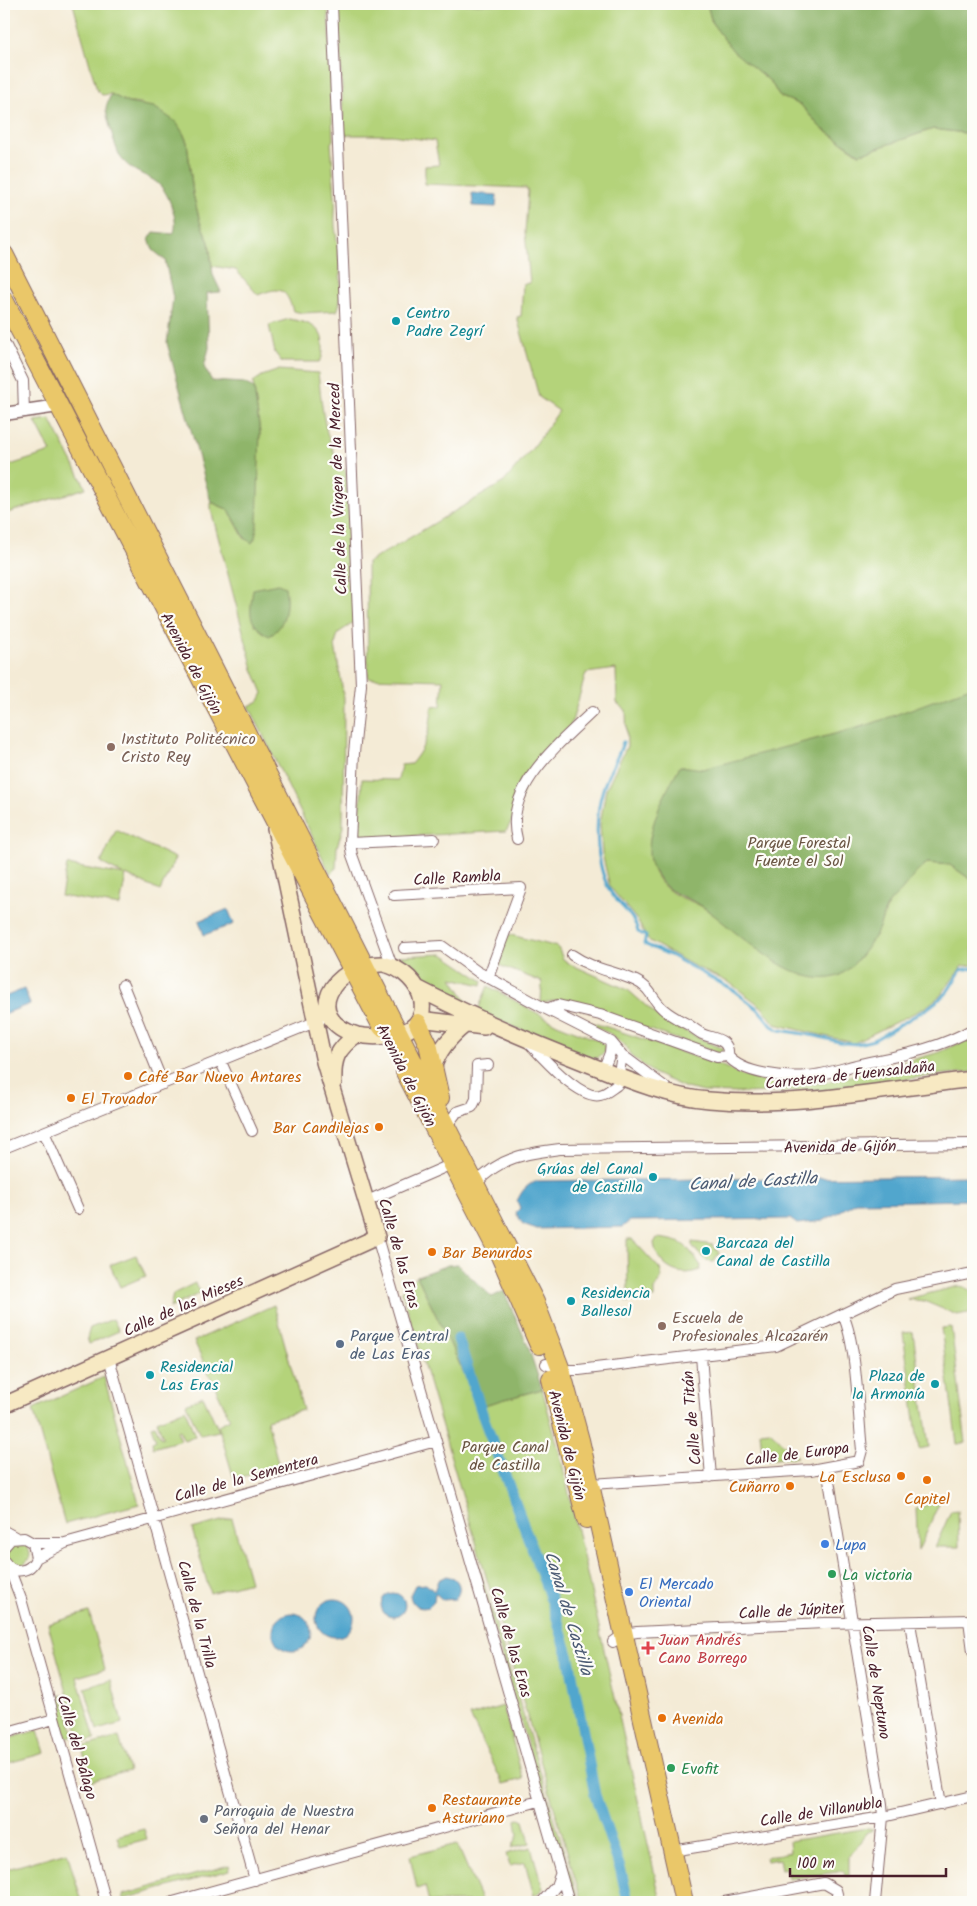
<svg xmlns="http://www.w3.org/2000/svg" width="977" height="1906" font-family="Kalam,sans-serif">
	<style>
		.green { fill: #b4d37a; stroke: #7f7952 }
		.forest { fill: #8fb56a; stroke: #6c6a4a }
		.water { fill: #51a6cd; stroke: #4e627c }
		.lines { fill: none; stroke-linecap: round; stroke-linejoin: round }
		.stream { stroke: #51a6cd; stroke-width: 3 }
		.canal { stroke: #51a6cd; stroke-width: 11 }
		.minor-casing { stroke: #866667; stroke-width: 12 }
		.tertiary-casing { stroke: #866667; stroke-width: 15 }
		.secondary-casing { stroke: #866667; stroke-width: 18 }
		.trunk-casing { stroke: #866667; stroke-width: 20 }
		.minor { stroke: #fff; stroke-width: 10 }
		.tertiary { stroke: #fff; stroke-width: 12 }
		.secondary { stroke: #f7e9c3; stroke-width: 15 }
		.trunk { stroke: #eac769; stroke-width: 18 }
		.culture-dot { fill: #0f9aa8; stroke: #fdfcf7; stroke-width: 2 }
		.education-dot { fill: #8d6e63; stroke: #fdfcf7; stroke-width: 2 }
		.food-dot { fill: #e8710a; stroke: #fdfcf7; stroke-width: 2 }
		.service-dot { fill: #5c6f8a; stroke: #fdfcf7; stroke-width: 2 }
		.shop-dot { fill: #3f7fe0; stroke: #fdfcf7; stroke-width: 2 }
		.leisure-dot { fill: #2e9e5b; stroke: #fdfcf7; stroke-width: 2 }
		.health-dot { fill: #e0444e; stroke: #fdfcf7; stroke-width: 2 }
		.worship-dot { fill: #6b7280; stroke: #fdfcf7; stroke-width: 2 }
		.labels { text-anchor: middle; stroke-width: 4.5; stroke-linejoin: round; paint-order: stroke }
		.culture-label { font-size: 16px; fill: #0d838f; stroke: #fdfcf7; text-anchor: start }
		.street-label { font-size: 16px; fill: #4a1f2b; stroke: #fdfcf7 }
		.education-label { font-size: 16px; fill: #785e54; stroke: #fdfcf7; text-anchor: start }
		.park-label { font-size: 16px; fill: #6a5543; stroke: #fdfcf7 }
		.food-label { font-size: 16px; fill: #c56008; stroke: #fdfcf7; text-anchor: start }
		.service-label { font-size: 16px; fill: #4e5e75; stroke: #fdfcf7; text-anchor: start }
		.shop-label { font-size: 16px; fill: #366cbe; stroke: #fdfcf7; text-anchor: start }
		.leisure-label { font-size: 16px; fill: #27864d; stroke: #fdfcf7; text-anchor: start }
		.health-label { font-size: 16px; fill: #be3a42; stroke: #fdfcf7; text-anchor: start }
		.worship-label { font-size: 16px; fill: #5b616d; stroke: #fdfcf7; text-anchor: start }
		.water-label { font-size: 18px; font-style: italic; fill: #4d5c74; stroke: #fdfcf7 }
	</style>
	<rect width="100%" height="100%" fill="#fdfcf7"/>
	<filter id="ink" filterUnits="userSpaceOnUse"><feTurbulence type="fractalNoise" baseFrequency=".02" numOctaves="2"/><feDisplacementMap in="SourceGraphic" scale="10" xChannelSelector="R" yChannelSelector="G"/><feConvolveMatrix kernelMatrix="1 2 1 2 8 2 1 2 1" color-interpolation-filters="sRGB"/></filter>
	<filter id="wash" filterUnits="userSpaceOnUse"><feTurbulence type="fractalNoise" baseFrequency=".0096" numOctaves="4" result="noise"/><feDisplacementMap in="SourceGraphic" scale="20" xChannelSelector="R" yChannelSelector="G"/><feGaussianBlur stdDeviation="1.12" result="paint"/><feColorMatrix in="noise" values="0 0 0 0 0 0 0 0 0 0 0 0 0 0 0 0 0 1.4 0 .05"/><feComposite in="paint" operator="in"/></filter>
	<g filter="url(#wash)">
		<rect width="100%" height="100%" fill="#f4ebd6"/>
		<path class="green" d="M 73,4 L 328,4 L 333,140 L 331,143 C 332,161 334,179 335,197 C 336,207 334,217 335,227 C 338,244 345,298 337,311 L 303,313 L 293,311 C 286,288 280,286 258,295 L 236,270 L 212,266 L 209,242 L 200,222 L 193,194 L 187,142 L 183,133 L 140,103 L 128,103 L 111,94 L 102,95 L 97,90 Z
			M 338,4 L 707,4 L 712,23 L 733,50 L 771,82 L 779,96 L 801,105 L 820,127 L 859,154 L 933,129 L 973,134 L 973,686 L 904,714 L 817,740 L 703,770 L 680,766 C 663,802 627,859 670,891 C 680,899 694,901 704,908 C 729,924 751,944 775,961 L 875,936 L 890,901 L 902,890 L 911,875 L 927,863 L 950,865 L 973,881 L 973,965 L 962,966 L 941,995 L 926,1007 L 854,1043 L 775,1024 L 762,1007 L 730,983 L 694,966 L 648,940 L 637,920 L 610,887 L 602,853 L 600,824 L 606,789 L 627,746 L 626,710 L 617,703 L 616,669 L 586,673 L 571,725 L 533,764 L 514,817 L 506,831 L 359,839 L 362,779 L 398,780 L 401,765 L 411,764 C 427,745 430,730 432,707 L 441,706 L 443,680 L 368,678 L 367,563 L 504,482 L 535,445 L 559,411 L 539,397 L 517,317 L 521,316 L 523,284 L 530,283 L 525,232 L 528,191 L 526,188 L 425,184 L 425,166 L 439,165 L 435,141 L 392,135 L 347,135 L 344,132 Z
			M 289,319 C 306,322 324,326 323,347 C 323,353 323,358 319,362 L 282,362 L 275,353 L 269,325 Z
			M 279,370 L 318,373 C 323,411 323,441 346,472 L 355,622 L 338,633 L 335,645 L 344,698 L 343,827 L 337,847 L 336,868 L 331,875 L 249,706 L 259,701 L 263,693 L 253,669 L 211,510 L 211,502 L 229,510 L 244,538 L 252,542 L 260,432 L 253,382 L 262,376 Z
			M 50,419 L 86,488 L 4,514 L 4,467 L 51,452 L 35,421 Z
			M 116,830 L 175,858 L 160,891 L 126,875 L 120,906 L 61,896 L 67,865 L 124,875 L 101,863 Z
			M 507,934 L 558,947 L 563,959 L 570,964 L 628,990 L 662,1020 L 714,1045 L 723,1049 L 721,1054 L 567,1002 L 558,1000 L 541,1003 L 542,982 L 496,964 Z
			M 443,954 L 483,981 L 482,985 L 452,978 L 468,1003 L 466,1007 C 439,992 418,982 400,956 Z
			M 488,986 L 557,1024 L 600,1041 L 605,1046 L 605,1052 L 597,1058 L 591,1058 L 477,1012 Z
			M 568,1016 L 610,1028 L 722,1066 L 741,1075 L 766,1082 L 789,1084 L 822,1083 L 879,1069 L 940,1052 L 973,1037 L 973,1072 L 936,1075 L 837,1090 L 739,1093 L 704,1092 L 686,1088 L 653,1073 L 634,1058 L 624,1044 L 609,1033 Z
			M 657,1238 C 685,1241 685,1244 701,1266 L 700,1270 C 678,1279 657,1266 654,1243 Z
			M 627,1239 L 632,1239 L 660,1269 L 662,1277 L 654,1290 L 654,1298 L 626,1302 L 628,1298 Z
			M 692,1242 L 713,1245 L 719,1253 L 714,1262 C 704,1262 698,1253 692,1245 Z
			M 136,1255 L 146,1276 L 120,1287 L 110,1265 Z
			M 417,1276 L 480,1406 L 542,1389 L 560,1454 L 661,1902 L 582,1902 L 402,1291 Z
			M 195,1283 L 200,1293 L 170,1308 L 173,1294 Z
			M 959,1286 L 965,1287 L 973,1293 L 973,1312 L 957,1315 L 924,1301 L 907,1299 Z
			M 274,1305 L 303,1410 L 267,1420 L 279,1467 L 234,1479 L 218,1425 L 230,1419 L 194,1341 Z
			M 113,1319 L 119,1331 L 89,1344 L 87,1338 L 90,1328 Z
			M 951,1327 L 966,1443 L 957,1444 L 941,1328 Z
			M 913,1332 L 929,1447 L 919,1449 L 903,1333 Z
			M 104,1377 L 139,1504 L 65,1524 L 33,1409 Z
			M 203,1396 L 219,1431 L 200,1435 L 186,1404 Z
			M 185,1409 L 195,1436 L 184,1440 L 179,1430 L 177,1431 L 181,1440 L 153,1448 L 152,1442 L 156,1440 L 151,1426 L 155,1425 L 161,1438 L 163,1437 L 157,1421 Z
			M 770,1431 L 797,1457 L 763,1460 L 760,1432 Z
			M 941,1499 L 918,1551 L 916,1509 Z
			M 958,1510 L 959,1547 L 935,1547 L 951,1511 Z
			M 232,1518 L 250,1582 L 210,1593 L 192,1529 Z
			M8 1554a11 11 0 1 1 22 0a11 11 0 1 1-22 0Z
			M 473,1547 L 579,1902 L 573,1902 L 477,1570 Z
			M 89,1612 L 105,1669 L 77,1677 L 95,1739 L 81,1743 L 48,1624 Z
			M 111,1680 L 122,1723 L 97,1730 L 85,1688 Z
			M 63,1695 L 74,1736 L 66,1738 L 55,1697 Z
			M 503,1706 L 523,1779 L 503,1784 L 470,1716 Z
			M 38,1730 L 45,1753 L 4,1764 L 4,1740 Z
			M 119,1737 L 129,1771 L 91,1781 L 82,1747 Z
			M 521,1818 L 524,1821 L 530,1843 L 512,1848 L 518,1835 L 516,1820 Z
			M 868,1828 L 873,1829 L 866,1834 L 849,1856 L 849,1876 L 845,1876 L 844,1871 L 788,1879 L 786,1868 L 781,1869 L 779,1859 L 767,1861 L 766,1857 L 790,1852 L 789,1841 Z
			M 144,1829 L 147,1839 L 120,1846 L 117,1836 Z
			M 457,1844 L 482,1902 L 429,1902 L 425,1886 L 417,1889 L 410,1856 Z
			M 531,1847 L 543,1889 L 534,1896 L 525,1862 L 510,1866 L 506,1854 Z
			M 67,1852 L 82,1902 L 4,1902 L 4,1870 Z
			M 229,1865 L 230,1870 L 124,1899 L 123,1895 Z"/>
		<path class="forest" d="M 707,4 L 973,4 L 973,134 L 933,129 L 860,154 L 820,127 L 801,105 L 779,96 L 771,82 L 733,51 L 712,23 Z
			M 111,94 L 128,103 L 154,107 L 176,122 L 183,133 L 187,142 L 193,194 L 200,222 L 209,242 L 213,275 L 221,292 L 207,293 L 209,348 L 204,367 L 212,381 L 244,383 L 254,388 L 260,432 L 257,525 L 255,538 L 252,543 L 245,538 L 229,510 L 211,502 L 167,343 L 173,298 L 165,260 L 153,250 L 149,239 L 154,232 L 173,234 C 177,228 175,218 173,211 C 161,169 141,183 121,158 C 116,151 107,118 106,109 C 106,105 109,99 111,94 Z
			M 278,584 L 285,587 C 288,604 286,628 269,636 C 246,622 250,613 253,589 Z
			M 973,686 L 973,881 L 950,865 L 927,863 C 914,874 912,878 902,890 C 899,894 894,897 891,901 C 883,910 882,925 875,935 C 868,948 853,968 840,975 C 799,994 736,931 706,909 C 686,894 668,897 655,872 C 653,869 650,865 650,862 C 644,832 666,791 680,766 L 703,769 L 868,725 Z
			M 457,1264 L 492,1297 L 504,1291 L 528,1346 L 542,1389 L 480,1406 L 417,1276 L 448,1265 Z"/>
		<path class="water" d="M 472,193 L 497,195 L 496,207 L 473,206 Z
			M 228,909 L 234,924 L 204,935 L 199,921 Z
			M 24,989 L 30,1004 L 4,1014 L 4,997 Z
			M 973,1176 L 973,1200 L 856,1202 L 823,1221 L 797,1224 L 790,1219 L 630,1221 L 622,1227 L 537,1229 L 523,1224 L 516,1213 L 520,1208 L 517,1201 C 522,1191 525,1186 536,1181 Z
			M 446,1576 L 454,1578 C 461,1584 461,1592 455,1599 L 443,1600 L 435,1593 L 434,1601 L 428,1607 C 419,1610 411,1605 410,1595 L 415,1585 L 426,1584 L 434,1591 L 438,1580 Z
			M381 1605a12 12 0 1 1 24 0a12 12 0 1 1-24 0Z
			M316 1618a19 19 0 1 1 38 0a19 19 0 1 1-38 0Z
			M273 1632a19 19 0 1 1 38 0a19 19 0 1 1-38 0Z"/>
		<g class="lines">
			<path class="stream" d="M 623,742 C 618,759 608,773 603,789 C 594,817 595,864 610,891 C 618,905 635,915 638,932 L 646,936 L 644,944 L 670,955 L 733,990 L 758,1009 L 772,1026 L 779,1030 L 816,1036 L 843,1043 L 857,1044 L 874,1040 L 928,1008 L 946,994 L 961,970 L 973,968"/>
			<path class="canal" d="M 458,1339 L 484,1419 L 552,1602 L 569,1658 L 595,1795 L 621,1871 L 628,1902"/>
		</g>
	</g>
	<g filter="url(#ink)">
		<g class="lines">
			<defs>
				<path id="minor" d="M 332,4 L 361,685 L 354,753 L 350,843 L 352,855 L 392,966
					M 4,342 L 23,381 L 24,412
					M 517,839 C 503,788 560,743 592,712
					M 350,843 L 434,839
					M 394,895 L 521,888 L 488,978
					M 404,948 L 442,946 L 478,972 L 546,1009
					M 572,955 C 592,969 614,971 636,981 C 649,987 651,996 660,1006 C 667,1014 679,1020 689,1025 C 693,1028 697,1031 702,1034 C 713,1039 730,1038 728,1056 L 717,1057 L 600,1015 L 558,1005 L 546,1009 L 611,1042 L 622,1055 L 665,1087
					M 123,985 L 163,1084
					M 529,1043 C 542,1057 580,1100 600,1095 C 606,1094 612,1088 617,1085 L 622,1055
					M 728,1056 C 742,1074 785,1078 807,1076 C 823,1075 841,1069 856,1065 C 896,1056 937,1050 973,1029
					M 221,1062 L 252,1131
					M 603,1070 L 610,1053 L 611,1042
					M 447,1125 L 457,1112 L 472,1107 L 476,1099 L 477,1066 L 488,1065
					M 44,1132 L 78,1209
					M 4,1148 L 320,1020
					M 476,1184 C 499,1157 527,1153 560,1149 L 973,1144
					M 367,1201 L 452,1164
					M 377,1237 L 569,1902
					M 701,1356 L 711,1477
					M 109,1358 L 255,1880
					M 546,1364 L 561,1370 L 579,1370 L 776,1346 L 895,1289 L 973,1273
					M 827,1468 L 882,1804 L 883,1817 L 875,1902
					M 591,1484 L 811,1470 L 859,1461 L 862,1450 C 858,1415 857,1345 843,1315
					M 4,1531 L 15,1537
					M 33,1543 L 61,1543
					M 4,1547 L 11,1539 L 24,1538 L 33,1543 L 36,1558 C 30,1573 13,1575 4,1561
					M 36,1558 L 65,1543 L 436,1441
					M 9,1568 L 21,1599 L 106,1902
					M 969,1620 L 973,1651
					M 910,1623 L 941,1804
					M 613,1642 L 624,1634 L 637,1632 L 824,1623 L 973,1620
					M 4,1733 L 54,1719
					M 672,1851 L 883,1817 L 973,1796
					M 173,1902 L 539,1801
					M 542,1902 L 556,1886 L 560,1875
					M 724,1902 L 824,1883 L 836,1890 L 839,1902"/>
				<path id="tertiary" d="M 4,414 L 58,406"/>
				<path id="secondary" d="M 383,964 C 424,972 444,1030 387,1036 C 377,1037 367,1037 357,1035 C 301,1019 331,963 383,964 Z
					M 417,988 C 471,1016 526,1040 583,1062 C 623,1078 666,1097 709,1100 C 797,1108 886,1089 973,1079
					M 420,1019 L 484,1027
					M 433,1069 C 438,1050 450,1037 465,1025
					M 334,1082 C 333,1058 337,1050 356,1035
					M 4,1405 L 377,1237 L 324,1062 L 275,829"/>
				<path id="trunk" d="M 4,254 L 535,1302 L 561,1370 L 580,1440 L 684,1902
					M 4,300 L 382,1027
					M 418,1023 L 428,1044 L 440,1098
					M 405,1072 L 500,1256 L 539,1345
					M 551,1379 L 586,1519"/>
			</defs>
			<use href="#minor" class="minor-casing"/>
			<use href="#tertiary" class="tertiary-casing"/>
			<use href="#secondary" class="secondary-casing"/>
			<use href="#trunk" class="trunk-casing"/>
			<use href="#minor" class="minor"/>
			<use href="#tertiary" class="tertiary"/>
			<use href="#secondary" class="secondary"/>
			<use href="#trunk" class="trunk"/>
		</g>
	</g>
	<g class="culture-dot">
		<circle cx="396" cy="321" r="5"/>
		<circle cx="653" cy="1177" r="5"/>
		<circle cx="706" cy="1251" r="5"/>
		<circle cx="571" cy="1301" r="5"/>
		<circle cx="150" cy="1375" r="5"/>
		<circle cx="935" cy="1384" r="5"/>
	</g>
	<g class="education-dot">
		<circle cx="111" cy="747" r="5"/>
		<circle cx="662" cy="1326" r="5"/>
	</g>
	<g class="food-dot">
		<circle cx="128" cy="1076" r="5"/>
		<circle cx="71" cy="1098" r="5"/>
		<circle cx="379" cy="1127" r="5"/>
		<circle cx="432" cy="1252" r="5"/>
		<circle cx="901" cy="1476" r="5"/>
		<circle cx="927" cy="1480" r="5"/>
		<circle cx="790" cy="1486" r="5"/>
		<circle cx="662" cy="1718" r="5"/>
		<circle cx="432" cy="1808" r="5"/>
	</g>
	<circle class="service-dot" cx="340" cy="1344" r="5"/>
	<g class="shop-dot">
		<circle cx="825" cy="1544" r="5"/>
		<circle cx="629" cy="1592" r="5"/>
	</g>
	<g class="leisure-dot">
		<circle cx="832" cy="1574" r="5"/>
		<circle cx="671" cy="1768" r="5"/>
	</g>
	<path class="health-dot" d="M645.5 1640.5h5v5h5v5h-5v5h-5v-5h-5v-5h5z"/>
	<circle class="worship-dot" cx="204" cy="1819" r="5"/>
	<g class="labels">
		<g class="culture-label">
			<text x="406" y="318">Centro<tspan x="406" dy="18">Padre Zegrí</tspan></text>
			<text x="643" y="1174" text-anchor="end">Grúas del Canal<tspan x="643" dy="18">de Castilla</tspan></text>
			<text x="716" y="1248">Barcaza del<tspan x="716" dy="18">Canal de Castilla</tspan></text>
			<text x="581" y="1298">Residencia<tspan x="581" dy="18">Ballesol</tspan></text>
			<text x="160" y="1372">Residencial<tspan x="160" dy="18">Las Eras</tspan></text>
			<text x="925" y="1381" text-anchor="end">Plaza de<tspan x="925" dy="18">la Armonía</tspan></text>
		</g>
		<g class="street-label">
			<text transform="translate(337 489) rotate(-92)" y="6">Calle de la Virgen de la Merced</text>
			<text transform="translate(192 663) rotate(62)" y="6">Avenida de Gijón</text>
			<text transform="translate(457 877) rotate(-3)" y="6">Calle Rambla</text>
			<text transform="translate(850 1074) rotate(-6)" y="6">Carretera de Fuensaldaña</text>
			<text transform="translate(407 1075) rotate(63)" y="6">Avenida de Gijón</text>
			<text transform="translate(840 1146) rotate(-1)" y="6">Avenida de Gijón</text>
			<text transform="translate(400 1253) rotate(74)" y="6">Calle de las Eras</text>
			<text transform="translate(183 1305) rotate(-24)" y="6">Calle de las Mieses</text>
			<text transform="translate(691 1418) rotate(-95)" y="6">Calle de Titán</text>
			<text transform="translate(568 1445) rotate(76)" y="6">Avenida de Gijón</text>
			<text transform="translate(797 1453) rotate(-7)" y="6">Calle de Europa</text>
			<text transform="translate(246 1477) rotate(-15)" y="6">Calle de la Sementera</text>
			<text transform="translate(791 1610) rotate(-3)" y="6">Calle de Júpiter</text>
			<text transform="translate(198 1614) rotate(75)" y="6">Calle de la Trilla</text>
			<text transform="translate(512 1642) rotate(74)" y="6">Calle de las Eras</text>
			<text transform="translate(877 1682) rotate(81)" y="6">Calle de Neptuno</text>
			<text transform="translate(78 1747) rotate(74)" y="6">Calle del Bálago</text>
			<text transform="translate(821 1811) rotate(-9)" y="6">Calle de Villanubla</text>
		</g>
		<g class="education-label">
			<text x="121" y="744">Instituto Politécnico<tspan x="121" dy="18">Cristo Rey</tspan></text>
			<text x="672" y="1323">Escuela de<tspan x="672" dy="18">Profesionales Alcazarén</tspan></text>
		</g>
		<g class="park-label">
			<text x="799" y="848">Parque Forestal<tspan x="799" dy="18">Fuente el Sol</tspan></text>
			<text x="505" y="1452">Parque Canal<tspan x="505" dy="18">de Castilla</tspan></text>
		</g>
		<g class="food-label">
			<text x="138" y="1082">Café Bar Nuevo Antares</text>
			<text x="81" y="1104">El Trovador</text>
			<text x="369" y="1133" text-anchor="end">Bar Candilejas</text>
			<text x="442" y="1258">Bar Benurdos</text>
			<text x="891" y="1482" text-anchor="end">La Esclusa</text>
			<text x="780" y="1492" text-anchor="end">Cuñarro</text>
			<text x="927" y="1504" text-anchor="middle">Capitel</text>
			<text x="672" y="1724">Avenida</text>
			<text x="442" y="1805">Restaurante<tspan x="442" dy="18">Asturiano</tspan></text>
		</g>
		<g class="service-label">
			<text x="350" y="1341">Parque Central<tspan x="350" dy="18">de Las Eras</tspan></text>
		</g>
		<g class="shop-label">
			<text x="835" y="1550">Lupa</text>
			<text x="639" y="1589">El Mercado<tspan x="639" dy="18">Oriental</tspan></text>
		</g>
		<g class="leisure-label">
			<text x="842" y="1580">La victoria</text>
			<text x="681" y="1774">Evofit</text>
		</g>
		<g class="health-label">
			<text x="658" y="1645">Juan Andrés<tspan x="658" dy="18">Cano Borrego</tspan></text>
		</g>
		<g class="worship-label">
			<text x="214" y="1816">Parroquia de Nuestra<tspan x="214" dy="18">Señora del Henar</tspan></text>
		</g>
		<g class="water-label">
			<text transform="translate(753 1181) rotate(-3)" y="6">Canal de Castilla</text>
			<text transform="translate(569 1613) rotate(73)" y="6">Canal de Castilla</text>
		</g>
	</g>
	<rect width="977" height="1906" fill="none" stroke="#fdfcf7" stroke-width="20"/>
	<path d="M790 1868v8h156v-8" fill="none" stroke="#4a1f2b" stroke-width="2.5"/>
	<text x="797" y="1868" font-size="15" fill="#4a1f2b" stroke="#fdfcf7" stroke-width="4" paint-order="stroke">100 m</text>
</svg>
